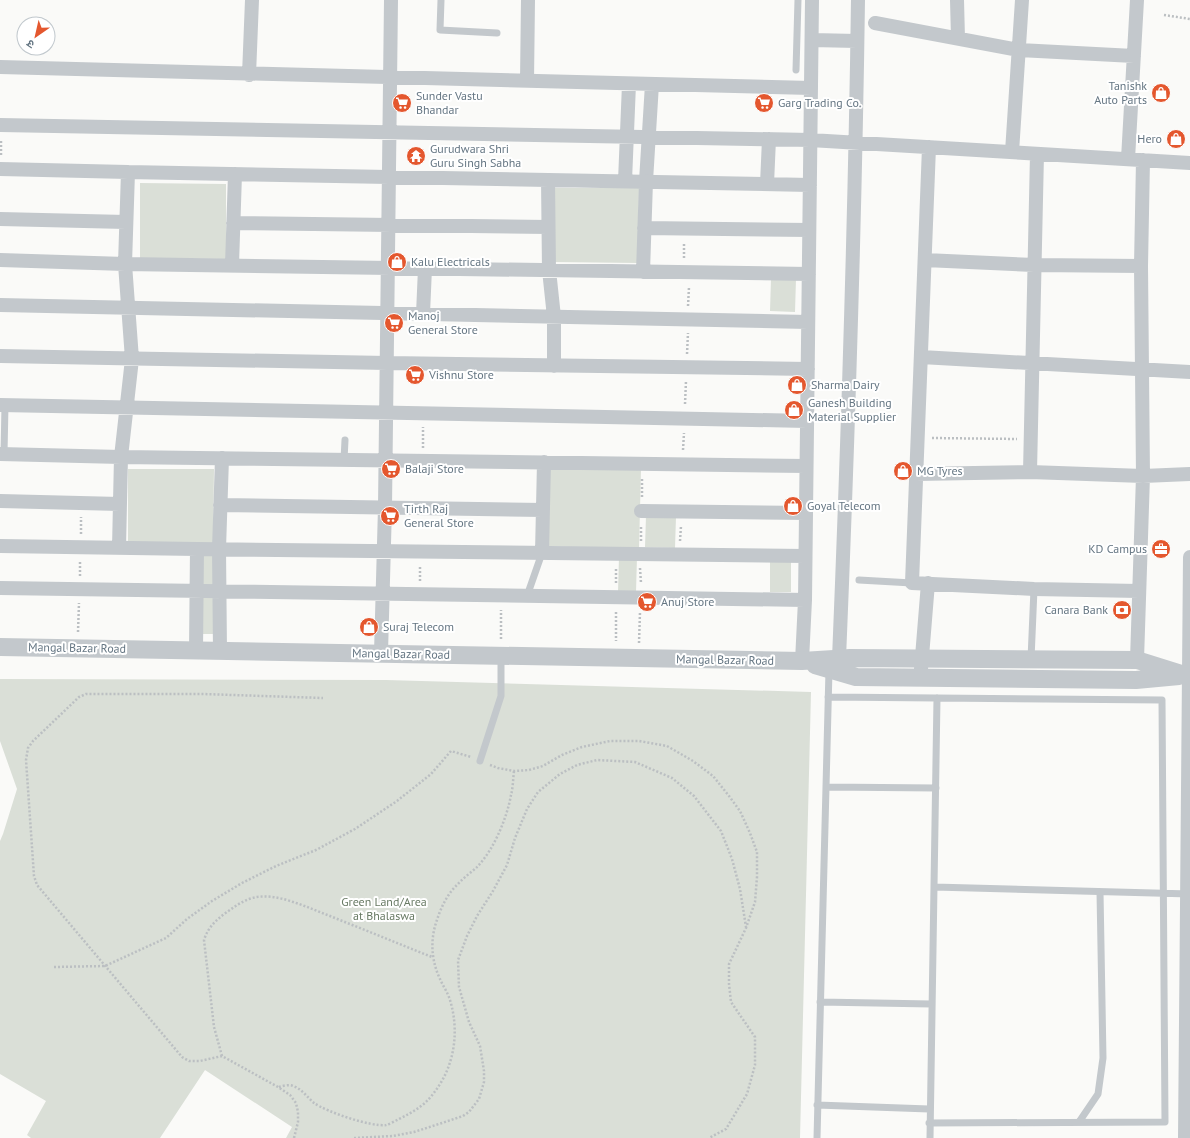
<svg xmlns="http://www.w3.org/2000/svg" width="1190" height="1138" font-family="'PT Sans','Noto Sans Devanagari',sans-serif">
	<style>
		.green { fill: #dadfd7 }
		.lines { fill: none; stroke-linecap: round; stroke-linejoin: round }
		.path { stroke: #bbbfc2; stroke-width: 2.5; stroke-dasharray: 2 2; stroke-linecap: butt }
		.service { stroke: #c3c8cc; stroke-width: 7 }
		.minor { stroke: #c3c8cc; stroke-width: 14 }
		.tertiary { stroke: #c3c8cc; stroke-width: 18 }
		.labels { text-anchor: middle; stroke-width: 4; stroke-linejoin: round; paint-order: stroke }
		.poi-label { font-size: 12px; fill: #657683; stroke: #fff; text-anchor: start }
		.street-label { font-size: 12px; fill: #657683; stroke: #fff }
		.park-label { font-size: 12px; fill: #687a64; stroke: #fff }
	</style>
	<rect width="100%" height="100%" fill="#fafaf8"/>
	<path class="green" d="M 140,183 L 226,184 L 226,259 L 140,258 Z
		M 553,188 L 639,188 L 638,263 L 553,262 Z
		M 771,279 L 796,279 L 795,312 L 770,311 Z
		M 548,468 L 641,469 L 639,550 L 547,546 Z
		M 128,469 L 214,469 L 213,544 L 128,543 Z
		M 646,516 L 676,517 L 675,548 L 645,547 Z
		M 200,553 L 216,553 L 217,634 L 200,634 Z
		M 619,557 L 637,557 L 636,592 L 618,592 Z
		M 770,560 L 791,560 L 791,592 L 770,592 Z
		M 0,679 L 386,680 L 811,692 L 800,1138 L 286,1138 L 292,1127 L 205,1070 L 160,1138 L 31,1138 L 27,1135 L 46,1101 L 0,1074 L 0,841 L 3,834 L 17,789 L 0,741 Z"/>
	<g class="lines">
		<path class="path" d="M 1164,15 L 1190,19
			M 1,155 L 1,140
			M 684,258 L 684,243
			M 688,306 L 689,287
			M 687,354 L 688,333
			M 685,404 L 686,381
			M 932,438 L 1017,439
			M 423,448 L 423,427
			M 683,450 L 684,433
			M 642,497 L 642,478
			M 81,534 L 81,517
			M 641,541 L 641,526
			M 680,541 L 681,526
			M 640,568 L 641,583
			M 80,576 L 80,561
			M 420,581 L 420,566
			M 616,583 L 616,568
			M 616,612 L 616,641
			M 78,632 L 79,603
			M 501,639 L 501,610
			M 639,643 L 640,612
			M 490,765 L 498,768 L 514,771 L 529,770 L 543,766 L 562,755 L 582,747 L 610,741 L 639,741 L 667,746 L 693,761 L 713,776 L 729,796 L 740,811 L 750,833 L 757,852 L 757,877 L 755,902 L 746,928 L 729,964 L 729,984 L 731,1002 L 755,1037 L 755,1065 L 747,1094 L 726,1129 L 709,1138
			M 54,967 L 105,966 L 166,938 L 187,919 L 212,901 L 242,883 L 276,866 L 316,850 L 355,829 L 397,801 L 431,774 L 451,751 L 471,757
			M 222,1056 L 214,1027 L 204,940 C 208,927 217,919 227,912 C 234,907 241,902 249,899 C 269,892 291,901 310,908 L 432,957
			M 279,1087 C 283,1086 289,1084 293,1086 C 302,1089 307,1097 314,1103 C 327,1112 371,1127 386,1125 C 390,1124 395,1121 399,1119 C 413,1112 424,1106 433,1094 C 454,1068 460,1033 450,1000 C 448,993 443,986 440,979 C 431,960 430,939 437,920 C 441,907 448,893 458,884 C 464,877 472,872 478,866 C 494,849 507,818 511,795 C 513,788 513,779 514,771
			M 294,1138 L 298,1122 L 298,1112 L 296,1103 L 290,1095 L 278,1087 L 222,1056 L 200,1061 L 189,1061 L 182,1057 L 37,885 L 34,876 L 26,760 L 28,748 L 33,741 L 79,697 L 86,694 L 203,694 L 323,698
			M 354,1138 L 393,1136 L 414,1132 L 442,1123 L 463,1116 L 469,1112 L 479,1099 L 484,1082 L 484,1071 L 480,1046 L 469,1022 L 459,987 L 458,960 L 467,936 L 477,916 L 493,891 L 507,865 L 515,838 L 527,809 L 538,792 L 560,774 L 577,765 L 597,760 L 635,762 L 672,778 L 694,796 L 721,831 L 732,859 L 740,889 L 746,927"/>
		<path class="service" d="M 441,0 L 440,30 L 497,33
			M 796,70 L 798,0
			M 4,454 L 5,405
			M 344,460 L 345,440
			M 859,580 L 912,583
			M 527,596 L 542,553
			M 1031,659 L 1034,589
			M 828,697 L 1162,700 L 1165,1122 L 929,1123
			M 480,761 L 501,696 L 501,656
			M 826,787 L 936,788
			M 934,887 L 1190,894
			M 820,1002 L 931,1004
			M 817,1105 L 929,1109
			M 1079,1122 L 1098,1094 L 1103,1058 L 1100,892
			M 817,1138 L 829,670
			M 930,1138 L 937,698"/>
		<path class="minor" d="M 957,0 L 958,38
			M 875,23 L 1019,50 L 1134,56
			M 812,40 L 857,41
			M 0,67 L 811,88
			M 249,75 L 252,0
			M 527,81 L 528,0
			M 0,125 L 810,140 L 1190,163
			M 929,147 L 912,583 L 1034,589 L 1139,591
			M 1012,152 L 1022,0
			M 1128,159 L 1137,0
			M 0,169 L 128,172 L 810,185
			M 548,180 L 549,270 L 554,317 L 554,366
			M 625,181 L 629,84
			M 767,184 L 769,139
			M 0,219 L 126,222
			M 233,223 L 548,227
			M 644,228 L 809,230
			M 0,260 L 125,264 L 809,274
			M 925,260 L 1034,265 L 1141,266
			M 232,265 L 235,174
			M 643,272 L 646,181 L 652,84
			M 0,305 L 808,322
			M 423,314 L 425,268
			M 0,356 L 387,363 L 808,369
			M 921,357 L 1190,372
			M 0,405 L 807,421
			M 0,454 L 121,457 L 806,466
			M 1030,472 L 1037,154
			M 916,474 L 1030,472 L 1143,476 L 1190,474
			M 0,501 L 120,504
			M 220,505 L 543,510
			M 641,511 L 806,513
			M 0,546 L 197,549 L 805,556
			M 119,548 L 121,457 L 132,359 L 125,264 L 128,172
			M 542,553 L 544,462
			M 0,588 L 805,600
			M 196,650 L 197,549
			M 220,651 L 219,549 L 222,458
			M 381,653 L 385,507 L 391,0
			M 839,659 C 848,439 855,220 858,0
			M 1137,660 L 1143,476 L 1141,266 L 1143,160
			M 802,661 L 805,600 L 812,0
			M 921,669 L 928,583
			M 1185,1138 L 1190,557"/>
		<path class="tertiary" d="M 0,647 L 802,661 L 850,658 L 1137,660 L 1188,676
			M 815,665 L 856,677 L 1136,680 L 1179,676"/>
	</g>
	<defs>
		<symbol id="shop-disc" viewBox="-11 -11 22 22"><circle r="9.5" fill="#e4572e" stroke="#fff"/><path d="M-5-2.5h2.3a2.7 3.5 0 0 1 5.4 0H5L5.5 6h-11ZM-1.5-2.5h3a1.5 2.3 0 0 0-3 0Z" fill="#fff"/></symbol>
		<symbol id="supermarket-disc" viewBox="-11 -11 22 22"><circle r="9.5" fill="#e4572e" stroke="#fff"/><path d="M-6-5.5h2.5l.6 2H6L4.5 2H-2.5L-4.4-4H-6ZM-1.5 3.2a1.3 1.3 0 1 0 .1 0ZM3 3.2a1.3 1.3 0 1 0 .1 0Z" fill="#fff"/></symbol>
		<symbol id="temple-disc" viewBox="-11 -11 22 22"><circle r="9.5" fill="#e4572e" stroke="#fff"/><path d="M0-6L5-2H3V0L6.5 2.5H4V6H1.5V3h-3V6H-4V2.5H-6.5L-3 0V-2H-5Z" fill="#fff"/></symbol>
		<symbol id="office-disc" viewBox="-11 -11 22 22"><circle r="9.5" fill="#e4572e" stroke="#fff"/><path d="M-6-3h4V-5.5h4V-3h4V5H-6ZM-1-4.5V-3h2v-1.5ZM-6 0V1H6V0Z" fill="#fff"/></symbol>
		<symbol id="bank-disc" viewBox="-11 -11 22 22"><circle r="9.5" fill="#e4572e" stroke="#fff"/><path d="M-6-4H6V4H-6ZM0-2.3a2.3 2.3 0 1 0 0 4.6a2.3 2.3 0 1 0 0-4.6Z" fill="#fff"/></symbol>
	</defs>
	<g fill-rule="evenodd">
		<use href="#shop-disc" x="1150" y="82" width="22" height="22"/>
		<use href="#supermarket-disc" x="391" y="92" width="22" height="22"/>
		<use href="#supermarket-disc" x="753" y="92" width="22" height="22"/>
		<use href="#shop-disc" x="1165" y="128" width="22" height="22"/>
		<use href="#temple-disc" x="405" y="145" width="22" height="22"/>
		<use href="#shop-disc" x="386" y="251" width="22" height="22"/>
		<use href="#supermarket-disc" x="383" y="312" width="22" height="22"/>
		<use href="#supermarket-disc" x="404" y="364" width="22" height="22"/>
		<use href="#shop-disc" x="786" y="374" width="22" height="22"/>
		<use href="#shop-disc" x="783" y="399" width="22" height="22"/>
		<use href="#supermarket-disc" x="380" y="458" width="22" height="22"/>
		<use href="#shop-disc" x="892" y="460" width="22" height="22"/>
		<use href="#shop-disc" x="782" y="495" width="22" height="22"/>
		<use href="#supermarket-disc" x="379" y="505" width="22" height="22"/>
		<use href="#office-disc" x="1150" y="538" width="22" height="22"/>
		<use href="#supermarket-disc" x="636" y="591" width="22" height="22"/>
		<use href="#bank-disc" x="1111" y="599" width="22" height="22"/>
		<use href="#shop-disc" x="358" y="616" width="22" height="22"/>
	</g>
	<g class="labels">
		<g class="poi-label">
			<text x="1147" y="90" text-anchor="end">Tanishk<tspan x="1147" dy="14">Auto Parts</tspan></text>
			<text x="416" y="100">Sunder Vastu<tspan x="416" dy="14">Bhandar</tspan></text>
			<text x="778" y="107">Garg Trading Co.</text>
			<text x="1162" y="143" text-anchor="end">Hero</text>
			<text x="430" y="153">Gurudwara Shri<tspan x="430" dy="14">Guru Singh Sabha</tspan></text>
			<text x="411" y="266">Kalu Electricals</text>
			<text x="408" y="320">Manoj<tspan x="408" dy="14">General Store</tspan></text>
			<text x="429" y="379">Vishnu Store</text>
			<text x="811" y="389">Sharma Dairy</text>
			<text x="808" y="407">Ganesh Building<tspan x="808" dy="14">Material Supplier</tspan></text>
			<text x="405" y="473">Balaji Store</text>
			<text x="917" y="475">MG Tyres</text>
			<text x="807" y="510">Goyal Telecom</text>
			<text x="404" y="513">Tirth Raj<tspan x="404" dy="14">General Store</tspan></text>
			<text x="1147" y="553" text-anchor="end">KD Campus</text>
			<text x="661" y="606">Anuj Store</text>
			<text x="1108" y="614" text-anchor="end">Canara Bank</text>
			<text x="383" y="631">Suraj Telecom</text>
		</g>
		<g class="street-label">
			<text transform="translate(77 648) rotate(1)" y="4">Mangal Bazar Road</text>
			<text transform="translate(401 654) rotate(1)" y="4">Mangal Bazar Road</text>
			<text transform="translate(725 660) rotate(1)" y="4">Mangal Bazar Road</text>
		</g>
		<g class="park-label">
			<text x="384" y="906">Green Land/Area<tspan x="384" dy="14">at Bhalaswa</tspan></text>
		</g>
	</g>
	<g transform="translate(36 36) rotate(214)"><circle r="19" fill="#ffffff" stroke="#c1c8cd"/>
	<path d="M0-3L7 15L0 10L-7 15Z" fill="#e4572e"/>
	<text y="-6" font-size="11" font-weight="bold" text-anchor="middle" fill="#657683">उ</text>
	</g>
</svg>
